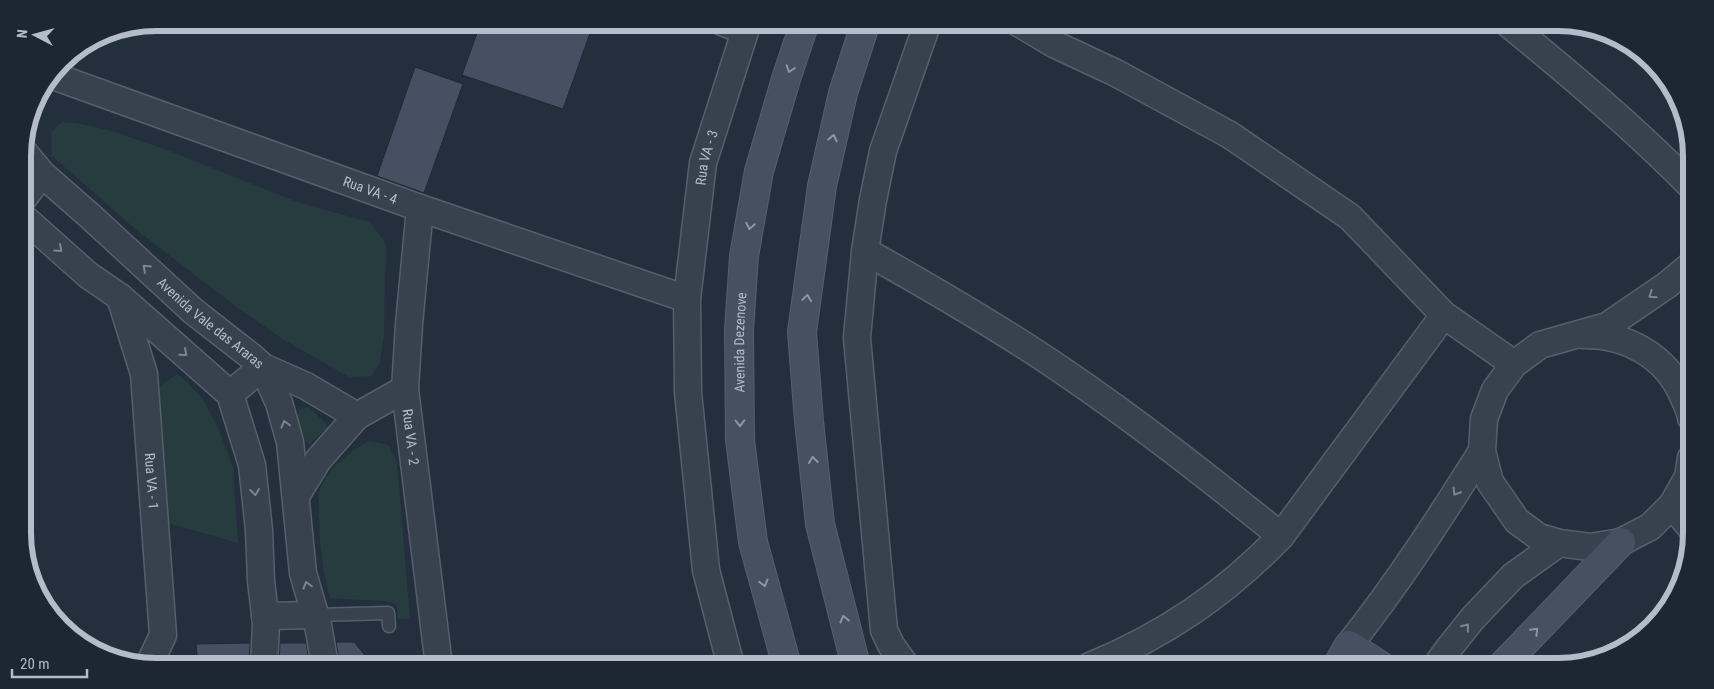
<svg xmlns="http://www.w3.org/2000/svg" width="1714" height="689" font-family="'Roboto Condensed',sans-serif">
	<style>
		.green { fill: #263c3f }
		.building { fill: #455162; stroke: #1f2835 }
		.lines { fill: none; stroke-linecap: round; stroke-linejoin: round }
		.lane-casing { stroke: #565f6c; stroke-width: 15 }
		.street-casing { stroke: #565f6c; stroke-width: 29 }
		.secondary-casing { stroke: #565f6c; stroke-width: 30 }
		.lane { stroke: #38414e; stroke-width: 12 }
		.street { stroke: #38414e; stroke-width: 26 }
		.secondary { stroke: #465061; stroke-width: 28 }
		.oneway { stroke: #8e96a5 }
		.oneway2 { stroke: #7c8592 }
		.labels { text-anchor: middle; stroke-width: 4; stroke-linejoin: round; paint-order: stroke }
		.street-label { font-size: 14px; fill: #b4bcc9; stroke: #1d2633 }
		.rim { fill: none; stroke: #b4bcc9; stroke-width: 6 }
	</style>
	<rect width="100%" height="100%" fill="#242f3e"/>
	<path class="green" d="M 62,122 L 77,123 L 112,131 L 167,150 L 300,203 L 370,222 L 385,242 L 387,257 L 385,276 L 384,334 L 380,362 L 372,376 L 349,377 L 281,338 L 238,308 L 139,232 L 52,156 L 51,132 Z
		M 177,374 L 186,381 L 204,401 L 218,428 L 233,467 L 238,543 L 168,523 L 160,418 L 160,386 Z
		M 309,407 L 329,427 L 308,445 L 297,421 L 299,409 Z
		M 370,441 L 388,445 L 397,462 L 410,619 L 398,619 L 397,604 L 384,601 L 330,598 C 322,569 319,541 319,511 C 319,505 318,497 319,492 C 326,469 350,451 370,441 Z"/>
	<path class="building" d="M 481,22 L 594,22 L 563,109 L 462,75 Z
		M 415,67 L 463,84 L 424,193 L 377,176 Z
		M 336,642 L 354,642 L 374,666 L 340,666 Z
		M 250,643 L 249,666 L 198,666 L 196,644 Z
		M 280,643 L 306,643 L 310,666 L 279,666 Z"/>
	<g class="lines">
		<defs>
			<path id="lane" d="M 316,615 L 388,613 L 389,626"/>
			<g id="street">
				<path d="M 722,22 L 745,31"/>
				<path d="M 1017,22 L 1054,44 L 1116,73 L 1230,135 L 1350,217 L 1444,315 L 1514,364"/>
				<path d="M 1506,22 C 1570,74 1633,127 1690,185"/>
				<path id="s1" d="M 56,77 L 420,208 L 687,299"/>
				<path id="s2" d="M 23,151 L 42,174 L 90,216 L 193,311 L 252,357 L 263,367 L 279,403 L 290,442 L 303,573 L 318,625 L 325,666"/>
				<path d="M 23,199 L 42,174"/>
				<path id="s3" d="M 420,208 L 409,324 L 405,389 L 439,666"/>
				<path d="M 23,217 L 88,275 L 120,297 L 230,394 L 252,465 L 259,530 L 261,581 L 266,623 L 264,666"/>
				<path d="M 865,251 C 931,288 997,326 1060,369 C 1137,421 1209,478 1281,536"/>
				<path d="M 1691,265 L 1667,285 L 1607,326 L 1540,345 L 1514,364 L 1495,390 L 1484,419 L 1482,451 L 1490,482 L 1517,521 L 1539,537 L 1559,543 L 1590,547 L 1621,542 L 1650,527 L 1672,505 L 1688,477 L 1691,458"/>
				<path id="s4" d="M 120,297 L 144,374 L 163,635 L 149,665"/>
				<path d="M 1583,335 C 1626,334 1666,356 1683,396 C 1686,403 1690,410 1691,418"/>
				<path d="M 230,394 L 263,367 L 306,386 L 357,416"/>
				<path d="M 296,496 L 318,460 L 357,416 L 405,389"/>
				<path d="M 1672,505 L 1691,528"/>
				<path d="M 265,616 L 316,615"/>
				<path d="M 1349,645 C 1398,583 1440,518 1482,451"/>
				<path id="s5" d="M 731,666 L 706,570 L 688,392 L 687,299 L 703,163 L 748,22"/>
				<path d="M 906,666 L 891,645 L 884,630 L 857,338 L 865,251 L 873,200 L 883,151 L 928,22"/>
				<path d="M 1090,666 C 1165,635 1225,594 1281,536 L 1444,315"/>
				<path d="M 1436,666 L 1449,648 L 1473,618 L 1513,576 L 1559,543"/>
			</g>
			<g id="secondary">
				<path id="s6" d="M 787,666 L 753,542 L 740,440 L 739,330 L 744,256 L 759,171 L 786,79 L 805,22"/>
				<path d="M 856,666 L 820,524 L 809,421 L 802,332 L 822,186 L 843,93 L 866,22"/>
				<path d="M 1337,666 L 1349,645 L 1381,666"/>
				<path d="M 1502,666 L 1621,542"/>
			</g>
		</defs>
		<use href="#lane" class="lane-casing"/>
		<use href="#street" class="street-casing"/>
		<use href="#secondary" class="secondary-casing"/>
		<use href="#lane" class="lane"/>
		<use href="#street" class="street"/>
		<use href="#secondary" class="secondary"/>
	</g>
	<defs><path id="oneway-chevron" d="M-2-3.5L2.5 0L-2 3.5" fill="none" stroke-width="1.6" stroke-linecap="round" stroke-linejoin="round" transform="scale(1.25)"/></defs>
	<g class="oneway">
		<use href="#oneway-chevron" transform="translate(790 69) rotate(108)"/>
		<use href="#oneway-chevron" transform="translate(833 138) rotate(-78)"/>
		<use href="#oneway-chevron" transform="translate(750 226) rotate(100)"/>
		<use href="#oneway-chevron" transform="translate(807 298) rotate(-82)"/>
		<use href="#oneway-chevron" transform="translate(740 423) rotate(89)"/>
		<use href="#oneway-chevron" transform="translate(813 460) rotate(-97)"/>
		<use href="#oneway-chevron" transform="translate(764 583) rotate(75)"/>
		<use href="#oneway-chevron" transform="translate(844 619) rotate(-104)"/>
		<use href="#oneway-chevron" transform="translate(1535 631) rotate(-46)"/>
	</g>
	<g class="oneway2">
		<use href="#oneway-chevron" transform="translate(59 249) rotate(42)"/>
		<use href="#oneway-chevron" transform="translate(146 268) rotate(-137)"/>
		<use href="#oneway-chevron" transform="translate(1652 295) rotate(145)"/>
		<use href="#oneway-chevron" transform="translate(184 353) rotate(41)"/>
		<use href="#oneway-chevron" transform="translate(285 424) rotate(-105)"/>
		<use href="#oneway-chevron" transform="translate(255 492) rotate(83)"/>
		<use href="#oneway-chevron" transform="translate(1456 492) rotate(122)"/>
		<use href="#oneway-chevron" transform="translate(307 585) rotate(-106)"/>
		<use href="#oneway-chevron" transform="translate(1466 627) rotate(-51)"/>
	</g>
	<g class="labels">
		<g class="street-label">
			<text dy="5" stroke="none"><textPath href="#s5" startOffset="514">Rua VA - 3</textPath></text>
			<text dy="5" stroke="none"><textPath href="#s1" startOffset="334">Rua VA - 4</textPath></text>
			<text dy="5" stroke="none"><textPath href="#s2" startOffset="255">Avenida Vale das Araras</textPath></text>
			<text dy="5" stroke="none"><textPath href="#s6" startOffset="329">Avenida Dezenove</textPath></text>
			<text dy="5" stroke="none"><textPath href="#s3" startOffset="230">Rua VA - 2</textPath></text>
			<text dy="5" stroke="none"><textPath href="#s4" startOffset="188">Rua VA - 1</textPath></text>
		</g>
	</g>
	<path d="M0 0H1714V689H0ZM156 31H1558A125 125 0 0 1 1683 156V533A125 125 0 0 1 1558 658H156A125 125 0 0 1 31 533V156A125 125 0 0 1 156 31Z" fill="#1d2633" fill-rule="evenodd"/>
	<path class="rim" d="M156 31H1558A125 125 0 0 1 1683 156V533A125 125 0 0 1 1558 658H156A125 125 0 0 1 31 533V156A125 125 0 0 1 156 31Z"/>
	<g transform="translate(35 35) rotate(276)" stroke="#1d2633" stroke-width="4" paint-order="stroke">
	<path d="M0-4L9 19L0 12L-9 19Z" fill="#b4bcc9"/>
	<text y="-8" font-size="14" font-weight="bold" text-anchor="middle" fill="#b4bcc9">N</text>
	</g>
	<path d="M12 669v8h75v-8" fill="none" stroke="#b4bcc9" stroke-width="2.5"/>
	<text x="20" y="669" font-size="15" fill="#b4bcc9" stroke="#1d2633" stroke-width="4" paint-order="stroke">20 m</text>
</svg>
